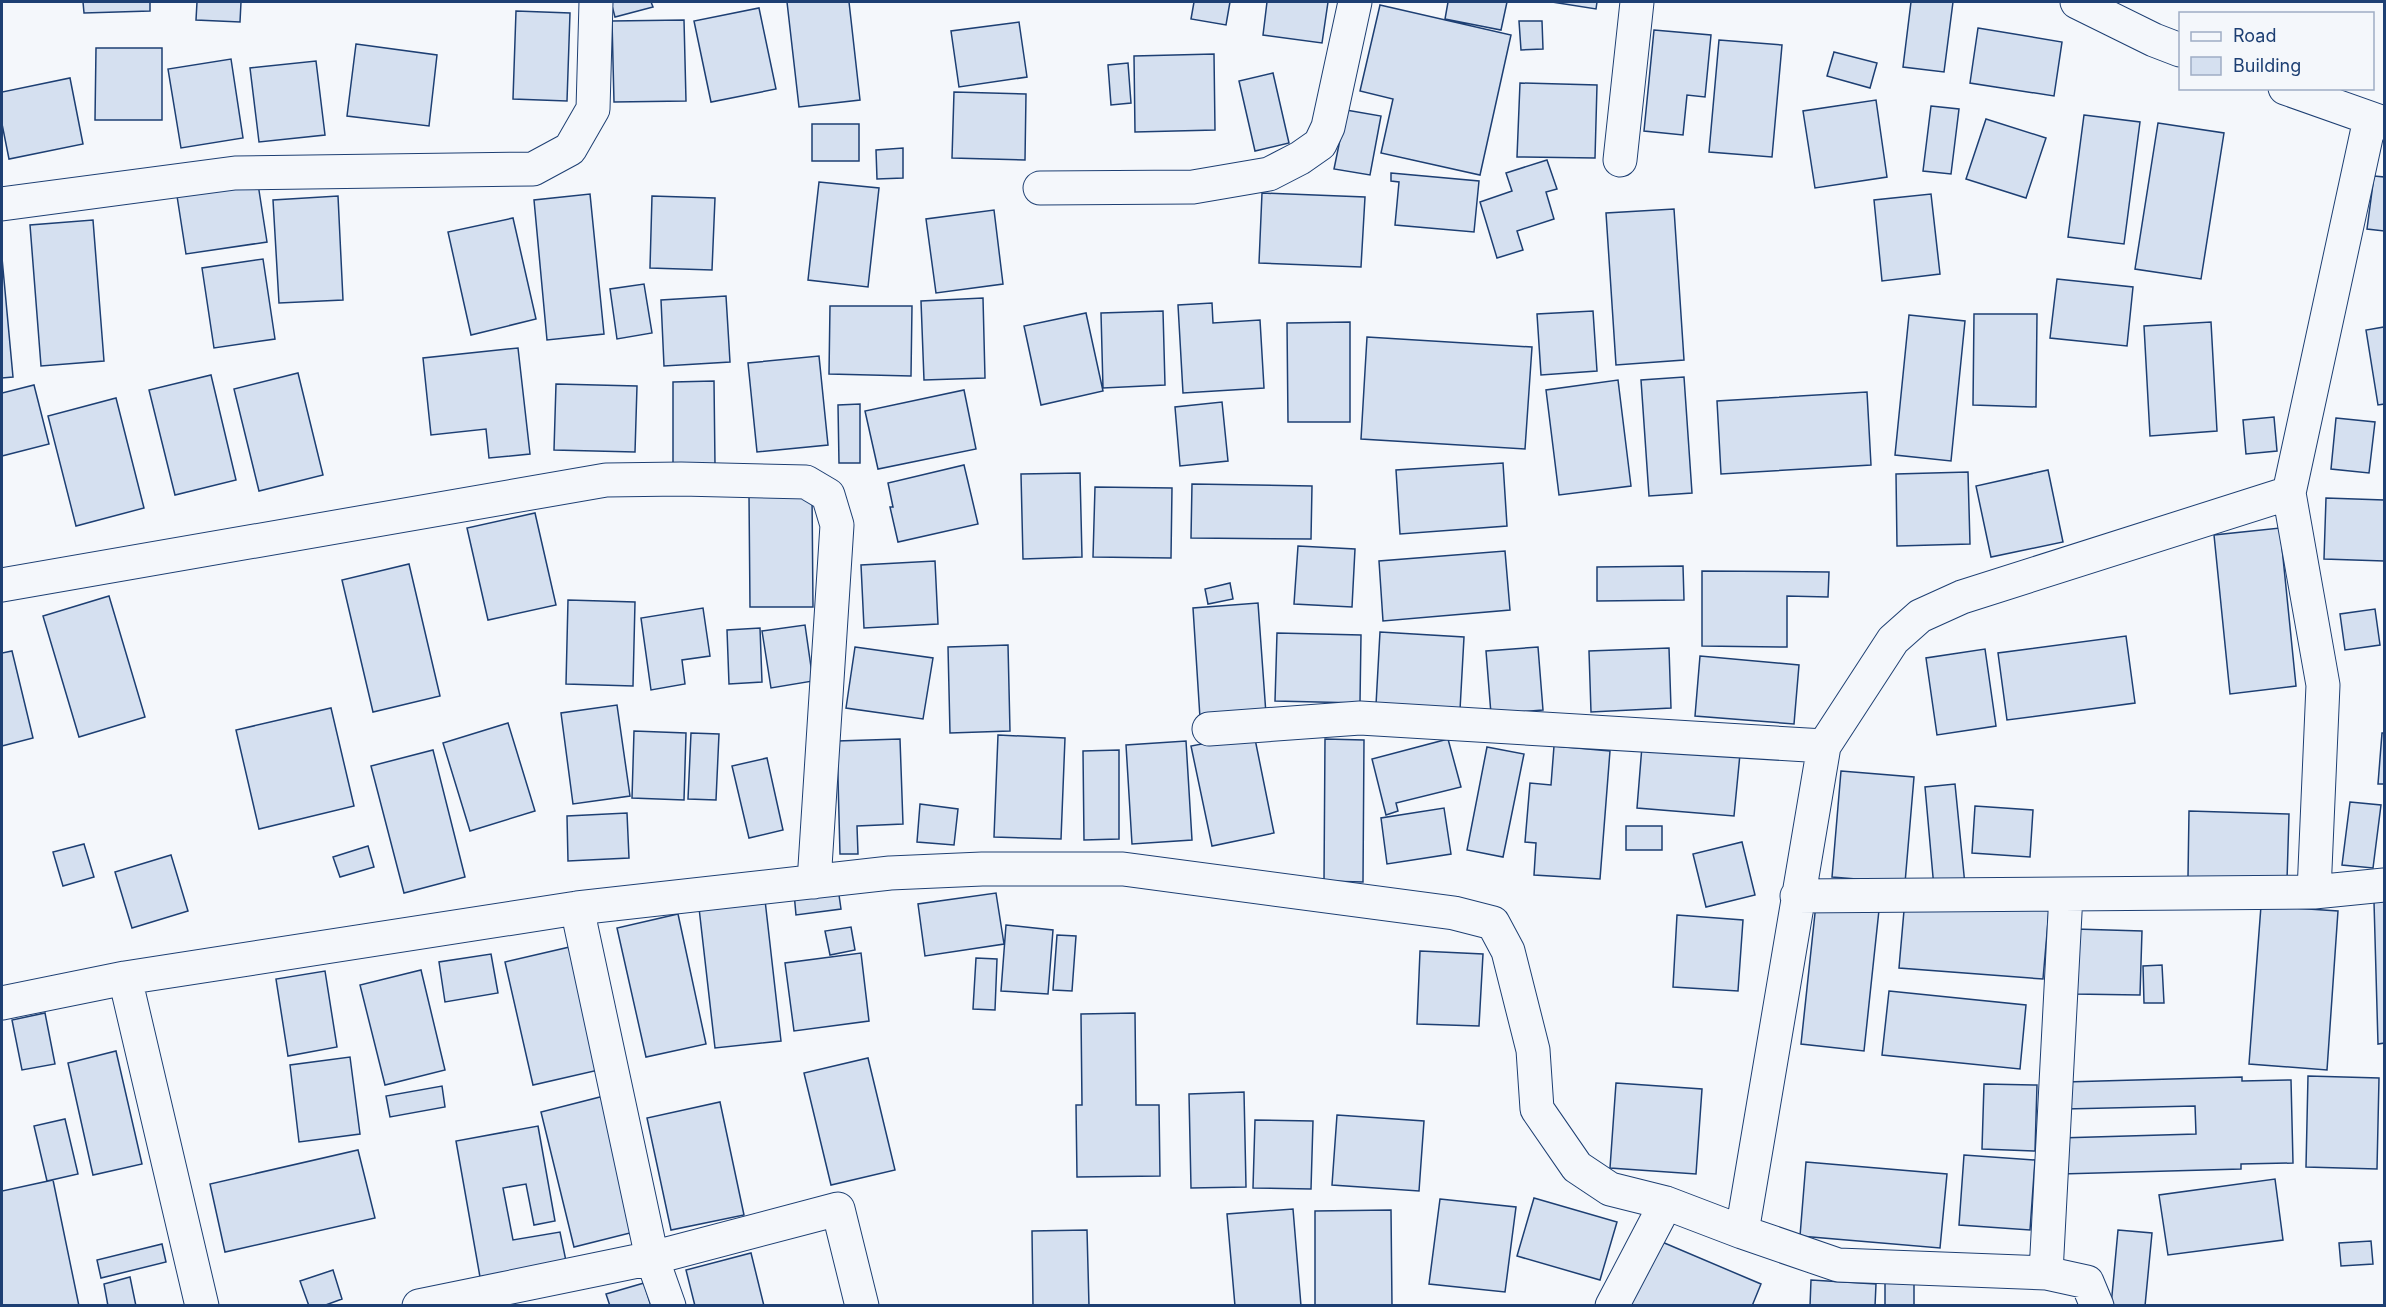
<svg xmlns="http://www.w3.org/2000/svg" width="2386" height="1307" font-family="Inter,sans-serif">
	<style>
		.building { fill: #d5e0f0; stroke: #1d3f73; stroke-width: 1.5 }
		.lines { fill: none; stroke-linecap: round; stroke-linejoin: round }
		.minor-casing { stroke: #1d3f73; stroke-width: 35 }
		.minor { stroke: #f4f7fb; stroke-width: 33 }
	</style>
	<rect width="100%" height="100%" fill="#f4f7fb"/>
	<path class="building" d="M 83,2 L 150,2 L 150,11 L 84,13 Z
		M 197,2 L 241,2 L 240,22 L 196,20 Z
		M 611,2 L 651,2 L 653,7 L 615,17 Z
		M 787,2 L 849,2 L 860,100 L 799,107 Z
		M 1194,2 L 1230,2 L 1226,25 L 1191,19 Z
		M 1267,2 L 1328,2 L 1322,43 L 1263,35 Z
		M 1448,2 L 1507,2 L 1501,30 L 1445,19 Z
		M 1552,2 L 1597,2 L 1596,9 Z
		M 1911,2 L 1953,2 L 1944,72 L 1903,67 Z
		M 1380,5 L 1511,35 L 1480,175 L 1381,153 L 1393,99 L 1360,91 Z
		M 759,8 L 776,89 L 711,102 L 694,21 Z
		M 516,11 L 570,13 L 567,101 L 513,99 Z
		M 684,20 L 686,101 L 614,102 L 612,21 Z
		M 1519,21 L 1542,21 L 1543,49 L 1521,50 Z
		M 1019,22 L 1027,77 L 959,87 L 951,31 Z
		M 1978,28 L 2062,42 L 2054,96 L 1970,83 Z
		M 1654,30 L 1711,35 L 1705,97 L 1687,95 L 1683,135 L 1644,131 Z
		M 1719,40 L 1782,45 L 1772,157 L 1709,152 Z
		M 356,44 L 437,55 L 429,126 L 347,116 Z
		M 96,48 L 162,48 L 162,120 L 95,120 Z
		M 1834,52 L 1877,63 L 1870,88 L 1827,76 Z
		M 1214,54 L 1215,130 L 1135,132 L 1134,56 Z
		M 231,59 L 243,138 L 181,148 L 168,69 Z
		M 316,61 L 325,135 L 259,142 L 250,68 Z
		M 1128,63 L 1131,103 L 1111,105 L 1108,65 Z
		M 1273,73 L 1289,143 L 1255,151 L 1239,81 Z
		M 70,78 L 83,144 L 9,159 L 2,124 L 2,92 Z
		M 1520,83 L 1597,85 L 1595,158 L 1517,157 Z
		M 954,92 L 1026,94 L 1025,160 L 952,158 Z
		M 1876,100 L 1887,177 L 1815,188 L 1803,111 Z
		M 1931,106 L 1959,109 L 1951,174 L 1923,171 Z
		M 1346,110 L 1381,116 L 1370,175 L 1334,169 Z
		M 2084,115 L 2140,122 L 2124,244 L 2068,237 Z
		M 1986,119 L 2046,138 L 2026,198 L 1966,179 Z
		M 2158,123 L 2224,133 L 2201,279 L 2135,269 Z
		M 812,124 L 859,124 L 859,161 L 812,161 Z
		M 903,148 L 903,178 L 877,179 L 876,150 Z
		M 1547,160 L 1557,189 L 1546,192 L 1554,219 L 1517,231 L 1523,250 L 1497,258 L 1480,202 L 1512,191 L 1506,173 Z
		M 1391,173 L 1479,181 L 1474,232 L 1395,225 L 1399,182 L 1391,181 Z
		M 2374,176 L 2384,177 L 2384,231 L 2367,229 Z
		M 819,182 L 879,188 L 868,287 L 808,280 Z
		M 258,184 L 267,242 L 186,254 L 177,196 Z
		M 1262,193 L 1365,197 L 1361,267 L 1259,263 Z
		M 590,194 L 604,334 L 547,340 L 534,200 Z
		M 1931,194 L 1940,274 L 1882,281 L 1874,200 Z
		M 338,196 L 343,300 L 279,303 L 273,200 Z
		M 652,196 L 715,198 L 712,270 L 650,268 Z
		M 1674,209 L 1684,360 L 1616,365 L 1606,213 Z
		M 994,210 L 1003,284 L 936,293 L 926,219 Z
		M 513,218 L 536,319 L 471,335 L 448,232 Z
		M 93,220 L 104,361 L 41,366 L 30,225 Z
		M 2,258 L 13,377 L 2,378 Z
		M 263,259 L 275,339 L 214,348 L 202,268 Z
		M 2057,279 L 2133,287 L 2127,346 L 2050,338 Z
		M 644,284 L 652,333 L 617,339 L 610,289 Z
		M 726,296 L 730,362 L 664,366 L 661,300 Z
		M 983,298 L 985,378 L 924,380 L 921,301 Z
		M 1212,303 L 1213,323 L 1260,320 L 1264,388 L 1183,393 L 1178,305 Z
		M 830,306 L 912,306 L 911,376 L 829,374 Z
		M 1163,311 L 1165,385 L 1103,388 L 1101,313 Z
		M 1593,311 L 1597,371 L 1541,375 L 1537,314 Z
		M 1086,313 L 1103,391 L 1041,405 L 1024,326 Z
		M 1974,314 L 2037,314 L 2036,407 L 1973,405 Z
		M 1909,315 L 1965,321 L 1951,461 L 1895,455 Z
		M 1350,322 L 1350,422 L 1288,422 L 1287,323 Z
		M 2211,322 L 2217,431 L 2150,436 L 2144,326 Z
		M 2384,327 L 2384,404 L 2378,405 L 2366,330 Z
		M 1367,337 L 1532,347 L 1525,449 L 1361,439 Z
		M 518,348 L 530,454 L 489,458 L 486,429 L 431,435 L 423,358 Z
		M 819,356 L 828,445 L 757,452 L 748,363 Z
		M 298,373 L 323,475 L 259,491 L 234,389 Z
		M 211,375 L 236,480 L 175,495 L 149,390 Z
		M 1684,377 L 1692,493 L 1649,496 L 1641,380 Z
		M 1618,380 L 1631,486 L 1559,495 L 1546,390 Z
		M 714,381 L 715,465 L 673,465 L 673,382 Z
		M 556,384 L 637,386 L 635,452 L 554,450 Z
		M 34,385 L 49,444 L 2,456 L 2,393 Z
		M 964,390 L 976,449 L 878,469 L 865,411 Z
		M 1867,392 L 1871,465 L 1721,474 L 1717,401 Z
		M 116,398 L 144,508 L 76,526 L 48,416 Z
		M 1222,402 L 1228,461 L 1180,466 L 1175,407 Z
		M 860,404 L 860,463 L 839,463 L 838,405 Z
		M 2274,417 L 2277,451 L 2246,454 L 2243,420 Z
		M 2336,418 L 2375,422 L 2369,473 L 2331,469 Z
		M 1503,463 L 1507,526 L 1400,534 L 1396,470 Z
		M 964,465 L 978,524 L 898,542 L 890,507 L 893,507 L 888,483 Z
		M 2048,470 L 2063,542 L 1991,557 L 1976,486 Z
		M 1968,472 L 1970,544 L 1897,546 L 1896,474 Z
		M 1080,473 L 1082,557 L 1023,559 L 1021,474 Z
		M 1192,484 L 1312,486 L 1311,539 L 1191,538 Z
		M 1095,487 L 1172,488 L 1171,558 L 1093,557 Z
		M 812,494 L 813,607 L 750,607 L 749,495 Z
		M 2326,498 L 2384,500 L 2384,561 L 2324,559 Z
		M 535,513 L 556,605 L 488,620 L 467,528 Z
		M 2280,528 L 2296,686 L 2230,694 L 2214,535 Z
		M 1298,546 L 1355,549 L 1352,607 L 1294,604 Z
		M 1505,551 L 1510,610 L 1383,621 L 1379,561 Z
		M 935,561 L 938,624 L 864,628 L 861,565 Z
		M 409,564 L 440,696 L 373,712 L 342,580 Z
		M 1683,566 L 1684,600 L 1597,601 L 1597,567 Z
		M 1702,571 L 1829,572 L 1828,597 L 1787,596 L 1787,647 L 1702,646 Z
		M 1230,583 L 1233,599 L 1208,604 L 1205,589 Z
		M 109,596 L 145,717 L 79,737 L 43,616 Z
		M 568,600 L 635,602 L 633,686 L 566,684 Z
		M 1258,603 L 1266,714 L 1200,718 L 1193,608 Z
		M 703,608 L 710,656 L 682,660 L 685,684 L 651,690 L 641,618 Z
		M 2375,609 L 2380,645 L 2345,650 L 2340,614 Z
		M 805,625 L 813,681 L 771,688 L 762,631 Z
		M 760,628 L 762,682 L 729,684 L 727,630 Z
		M 1380,632 L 1464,637 L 1460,710 L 1376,705 Z
		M 1277,633 L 1361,635 L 1360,703 L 1275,701 Z
		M 2126,636 L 2135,703 L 2007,720 L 1998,653 Z
		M 1008,645 L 1010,731 L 950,733 L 948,647 Z
		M 855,647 L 933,658 L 923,719 L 846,708 Z
		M 1538,647 L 1543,710 L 1491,714 L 1486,651 Z
		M 1669,648 L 1671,708 L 1591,712 L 1589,651 Z
		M 1985,649 L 1996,726 L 1937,735 L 1926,658 Z
		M 12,651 L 33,738 L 2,746 L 2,653 Z
		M 1700,656 L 1799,665 L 1794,724 L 1695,716 Z
		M 617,705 L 630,796 L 573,804 L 561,713 Z
		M 331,708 L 354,806 L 259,829 L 236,730 Z
		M 508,723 L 535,811 L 470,831 L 443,743 Z
		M 634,731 L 686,733 L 684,800 L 632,798 Z
		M 691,733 L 719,734 L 716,800 L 688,799 Z
		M 2382,733 L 2384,733 L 2384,784 L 2378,784 Z
		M 1254,734 L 1274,833 L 1212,846 L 1191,746 Z
		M 998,735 L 1065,738 L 1061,839 L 994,837 Z
		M 900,739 L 903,824 L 857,826 L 858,854 L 840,854 L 837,741 Z
		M 1325,739 L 1364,740 L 1363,882 L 1324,881 Z
		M 1448,739 L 1461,787 L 1396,803 L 1398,811 L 1386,815 L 1372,759 Z
		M 1186,741 L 1192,840 L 1132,844 L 1126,745 Z
		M 1554,746 L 1610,751 L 1600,879 L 1534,875 L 1536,843 L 1525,842 L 1530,783 L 1551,785 Z
		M 1642,746 L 1740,754 L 1734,816 L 1637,808 Z
		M 1487,747 L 1524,754 L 1503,857 L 1467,850 Z
		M 433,750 L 465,877 L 404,893 L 371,766 Z
		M 1119,750 L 1119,839 L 1084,840 L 1083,751 Z
		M 767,758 L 783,830 L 749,838 L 732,766 Z
		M 1841,771 L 1914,777 L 1905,883 L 1832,877 Z
		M 1955,784 L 1965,885 L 1934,888 L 1925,787 Z
		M 2350,802 L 2381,805 L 2373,868 L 2342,865 Z
		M 920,804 L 958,809 L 954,845 L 917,842 Z
		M 1975,806 L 2033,810 L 2030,857 L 1972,853 Z
		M 1444,808 L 1451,854 L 1387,864 L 1381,818 Z
		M 2189,811 L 2289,814 L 2287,880 L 2188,877 Z
		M 627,813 L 629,858 L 568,861 L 567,816 Z
		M 1626,826 L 1662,826 L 1662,850 L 1626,850 Z
		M 1742,842 L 1755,895 L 1706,907 L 1693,854 Z
		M 84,844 L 94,877 L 63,886 L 53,852 Z
		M 368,846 L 374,867 L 340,877 L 333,857 Z
		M 171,855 L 188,911 L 132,928 L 115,872 Z
		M 838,888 L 841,909 L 796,915 L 794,893 Z
		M 996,893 L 1004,944 L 925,956 L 918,904 Z
		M 1905,899 L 2049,910 L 2043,979 L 1899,968 Z
		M 765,900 L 781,1041 L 715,1048 L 699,908 Z
		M 2384,901 L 2384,1043 L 2378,1044 L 2374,902 Z
		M 1816,904 L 1879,910 L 1864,1051 L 1801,1044 Z
		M 2261,906 L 2338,911 L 2327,1070 L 2249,1064 Z
		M 678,914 L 706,1044 L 646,1057 L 617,928 Z
		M 1677,915 L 1743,920 L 1738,991 L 1673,987 Z
		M 1006,925 L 1053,930 L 1048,994 L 1001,991 Z
		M 851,927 L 855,950 L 830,955 L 825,931 Z
		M 2075,929 L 2142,931 L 2140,995 L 2073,994 Z
		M 1057,935 L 1076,936 L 1072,991 L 1053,990 Z
		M 574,946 L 603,1069 L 533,1085 L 505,962 Z
		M 1420,951 L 1483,954 L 1479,1026 L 1417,1024 Z
		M 861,953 L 869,1021 L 794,1031 L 785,963 Z
		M 491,954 L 498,993 L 445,1002 L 439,962 Z
		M 976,958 L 997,959 L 995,1010 L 973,1009 Z
		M 2162,965 L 2164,1003 L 2144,1003 L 2143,966 Z
		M 421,970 L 445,1070 L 385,1085 L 360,985 Z
		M 325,971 L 337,1047 L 288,1056 L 276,979 Z
		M 1889,991 L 2026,1005 L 2020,1069 L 1882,1055 Z
		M 45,1013 L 55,1064 L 22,1070 L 12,1020 Z
		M 1135,1013 L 1136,1105 L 1159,1105 L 1160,1176 L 1077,1177 L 1076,1105 L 1082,1105 L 1081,1014 Z
		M 116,1051 L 142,1164 L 93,1175 L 68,1063 Z
		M 350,1057 L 360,1134 L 299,1142 L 290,1065 Z
		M 868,1058 L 895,1170 L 831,1185 L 804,1073 Z
		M 2308,1076 L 2379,1078 L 2377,1169 L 2306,1167 Z
		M 2242,1077 L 2242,1081 L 2291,1080 L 2293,1163 L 2241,1164 L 2241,1169 L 2061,1174 L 2059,1138 L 2196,1134 L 2195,1106 L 2065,1109 L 2065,1082 Z
		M 1616,1083 L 1702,1089 L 1696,1174 L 1610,1168 Z
		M 1984,1084 L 2037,1085 L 2035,1151 L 1982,1149 Z
		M 442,1086 L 445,1107 L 390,1117 L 386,1096 Z
		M 1244,1092 L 1246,1187 L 1191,1188 L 1189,1094 Z
		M 604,1096 L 638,1231 L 574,1247 L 541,1112 Z
		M 720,1102 L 744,1215 L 671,1230 L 647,1118 Z
		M 1337,1115 L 1424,1121 L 1419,1191 L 1332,1185 Z
		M 65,1119 L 78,1174 L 47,1181 L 34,1126 Z
		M 1255,1120 L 1313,1121 L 1311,1189 L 1253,1188 Z
		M 538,1126 L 555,1221 L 534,1225 L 526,1184 L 503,1188 L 513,1240 L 560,1232 L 566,1261 L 480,1277 L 456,1141 Z
		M 358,1150 L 375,1218 L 225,1252 L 210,1184 Z
		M 1964,1155 L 2035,1160 L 2030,1230 L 1959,1225 Z
		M 1806,1162 L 1947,1174 L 1940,1248 L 1800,1236 Z
		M 2275,1179 L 2283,1240 L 2168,1255 L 2159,1195 Z
		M 53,1180 L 79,1306 L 2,1306 L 2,1191 Z
		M 1534,1198 L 1617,1222 L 1600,1280 L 1517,1256 Z
		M 1440,1199 L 1516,1207 L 1505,1292 L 1429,1284 Z
		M 1293,1209 L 1301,1306 L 1235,1306 L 1227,1214 Z
		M 1391,1210 L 1392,1306 L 1315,1306 L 1315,1211 Z
		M 1087,1230 L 1089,1306 L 1033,1306 L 1032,1231 Z
		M 2118,1230 L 2152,1233 L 2145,1306 L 2111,1306 Z
		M 1655,1239 L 1761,1284 L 1752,1306 L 1626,1306 Z
		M 2371,1241 L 2373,1264 L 2341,1266 L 2339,1243 Z
		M 162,1244 L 166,1262 L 101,1278 L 97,1260 Z
		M 751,1253 L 764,1306 L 695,1306 L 686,1270 Z
		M 333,1270 L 342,1299 L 323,1306 L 309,1306 L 300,1281 Z
		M 130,1277 L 136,1306 L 108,1306 L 104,1284 Z
		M 1811,1280 L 1876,1284 L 1875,1306 L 1810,1306 Z
		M 1914,1282 L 1914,1306 L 1885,1306 L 1885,1283 Z
		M 644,1283 L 651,1306 L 610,1306 L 606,1294 Z"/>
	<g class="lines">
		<defs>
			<path id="minor" d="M 2077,2 L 2154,40 L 2180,50
				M 2285,88 L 2384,123
				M 1620,160 L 1637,2
				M 1040,188 L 1193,187 L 1269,174 L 1300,158 L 1320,144 L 1328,127 L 1355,2
				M 2,204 L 235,173 L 533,169 L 570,149 L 593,109 L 596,2
				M 2,585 L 606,480 L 681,479 L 806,482 L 828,495 L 837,525 L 814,882
				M 1209,729 L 1360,718 L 1824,746
				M 2314,892 L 2323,685 L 2289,493 L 2370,119
				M 1797,896 L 2314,892 L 2384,885
				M 577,908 L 652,1258 L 669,1306
				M 125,978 L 202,1306
				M 2,1003 L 125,978 L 577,908 L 890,873 L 982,869 L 1123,869 L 1454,913 L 1493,923 L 1508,951 L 1533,1050 L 1537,1109 L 1577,1167 L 1610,1189 L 1666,1203 L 1742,1232 L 1838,1265 L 2046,1273 L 2087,1282 L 2097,1306
				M 1742,1232 L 1824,746 L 1893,640 L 1920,616 L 1962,597 L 2289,493
				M 2046,1273 L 2066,894
				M 419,1306 L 652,1258 L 838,1209 L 862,1306
				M 1612,1306 L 1666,1203"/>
		</defs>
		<use href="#minor" class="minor-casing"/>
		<use href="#minor" class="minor"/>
	</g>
	<rect width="2386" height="1307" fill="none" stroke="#1d3f73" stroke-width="6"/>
	<rect x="2179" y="12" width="195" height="78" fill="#f4f7fb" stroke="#9eadc5" stroke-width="1.5"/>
	<rect x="2191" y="32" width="30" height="9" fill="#f4f7fb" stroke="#9eadc5" stroke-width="1.5"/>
	<text x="2233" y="42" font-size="18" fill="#1d3f73">Road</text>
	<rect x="2191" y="57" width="30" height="18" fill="#d5e0f0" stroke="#9eadc5" stroke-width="1.5"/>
	<text x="2233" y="72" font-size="18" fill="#1d3f73">Building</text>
</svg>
